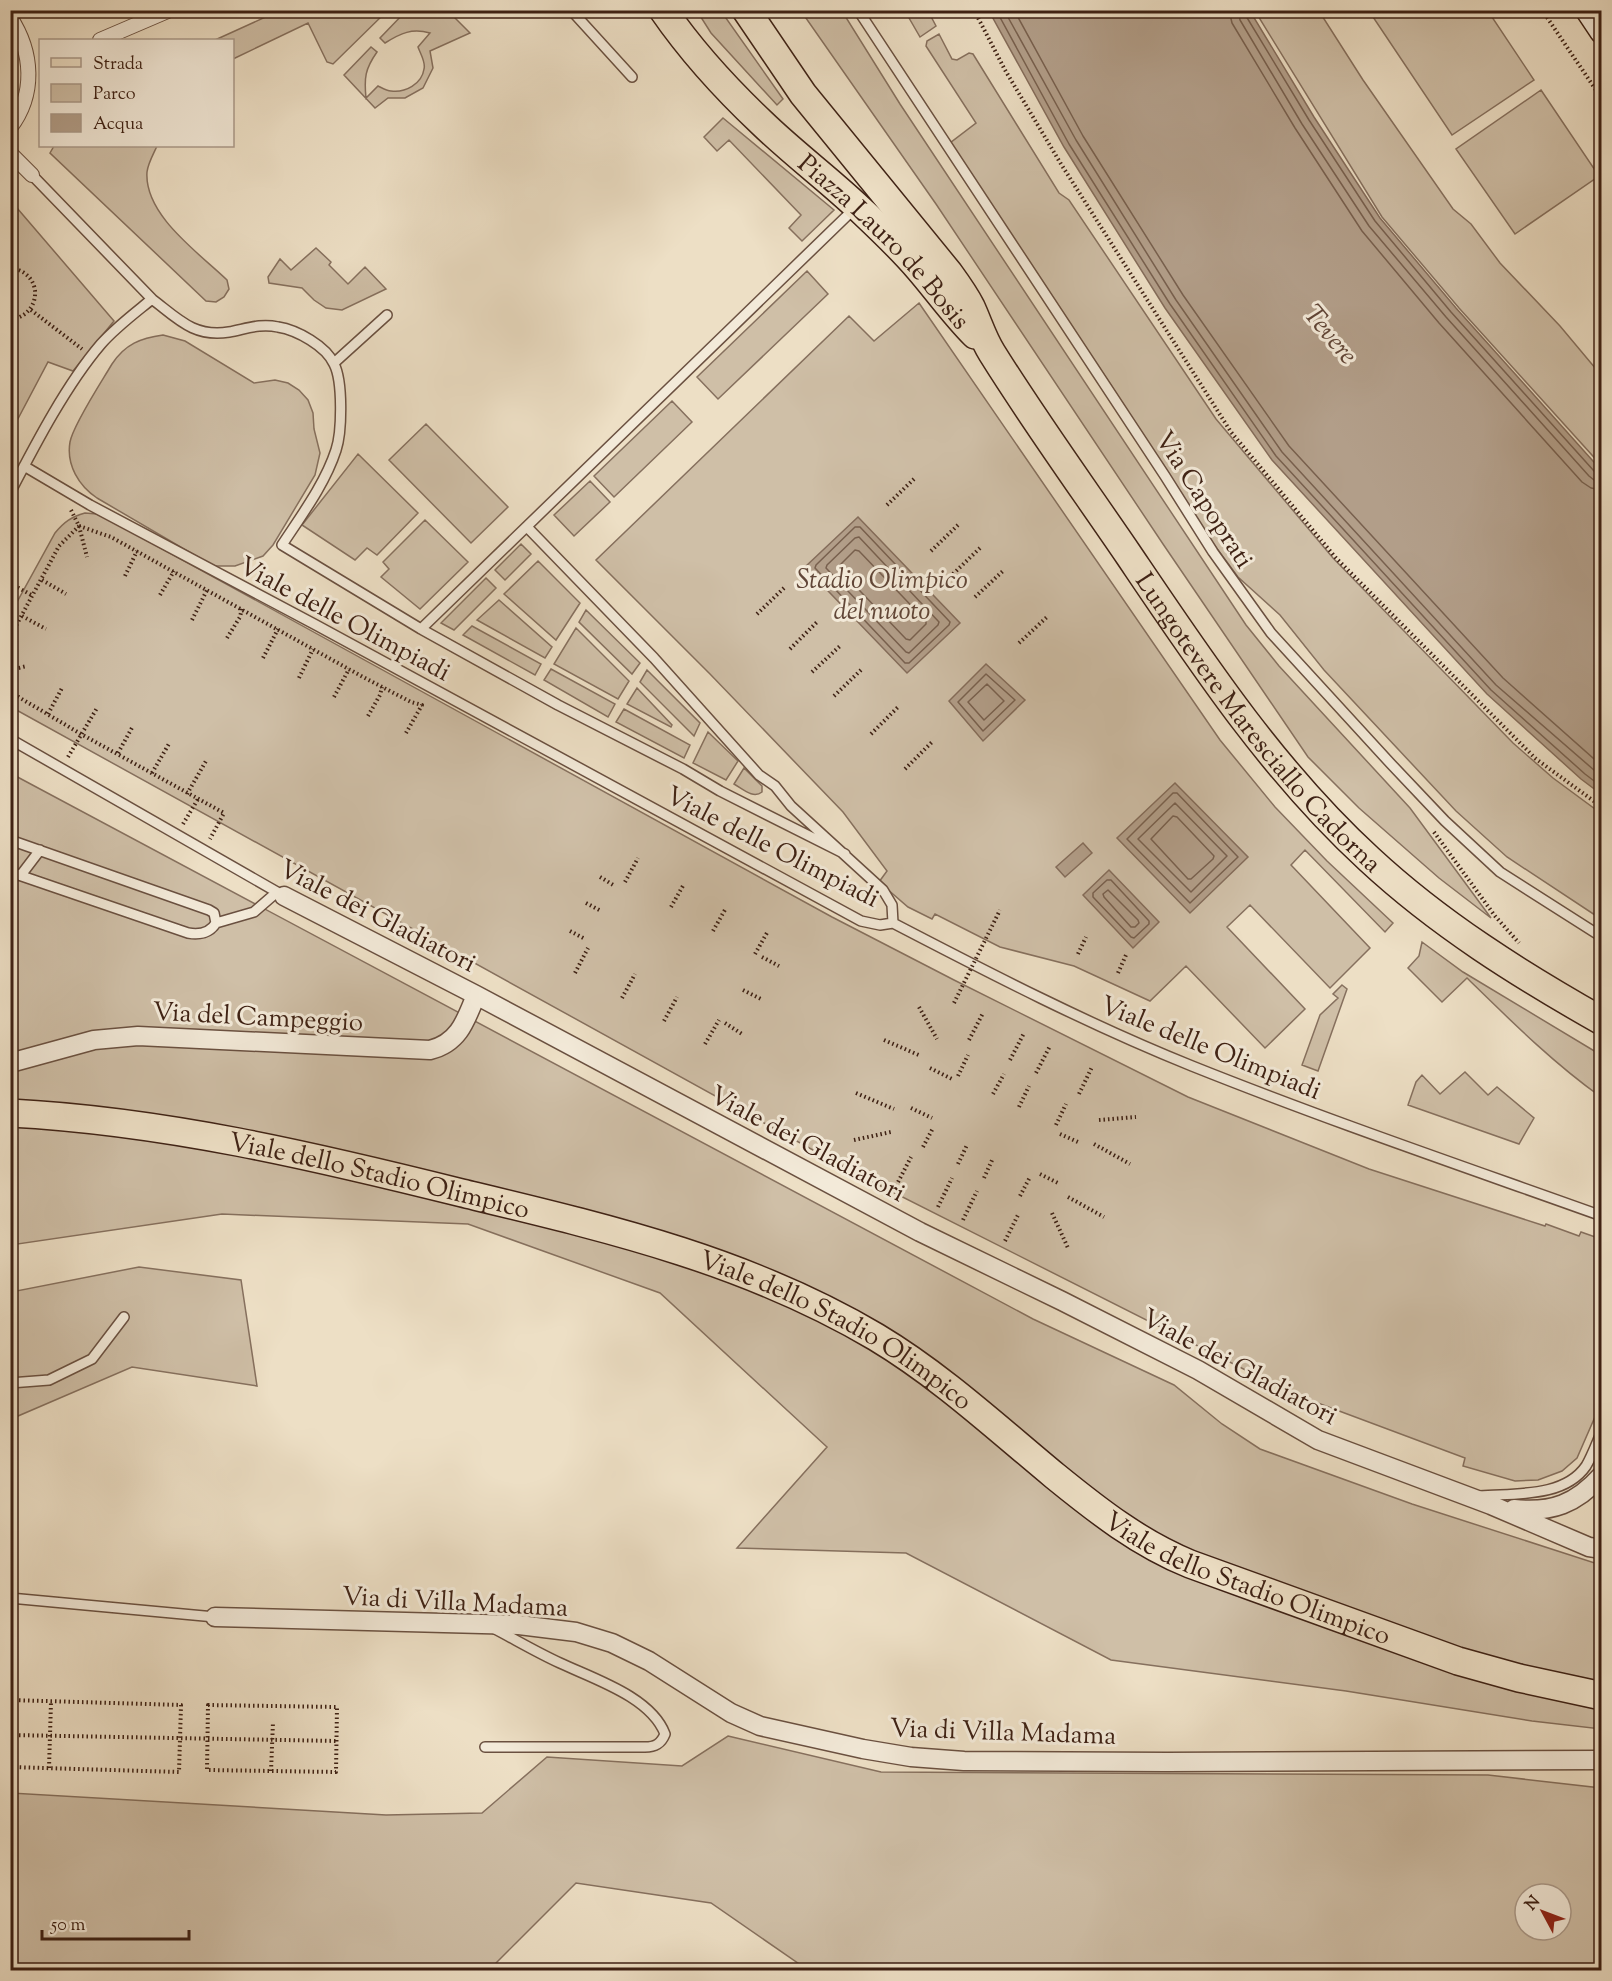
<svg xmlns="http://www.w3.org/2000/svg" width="1612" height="1981" font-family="'Sorts Mill Goudy',serif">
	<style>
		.green { fill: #cfbfa7; stroke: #86705e; stroke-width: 1.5; fill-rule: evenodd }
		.water { fill: #b29e89; stroke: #846c5a; stroke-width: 1.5 }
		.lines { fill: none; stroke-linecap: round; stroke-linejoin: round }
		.shore { stroke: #78604e; stroke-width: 1.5 }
		.service-casing { stroke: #6a5040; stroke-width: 12 }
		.pedestrian-casing { stroke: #6a5040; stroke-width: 16 }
		.minor-casing { stroke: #6a5040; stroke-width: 21 }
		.secondary-casing { stroke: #3e2114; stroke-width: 27 }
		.primary-casing { stroke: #3e2114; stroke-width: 30 }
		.path { stroke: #3e2114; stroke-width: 4; stroke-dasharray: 1.5 3; stroke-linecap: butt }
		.service { stroke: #f3ead9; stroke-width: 9 }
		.pedestrian { stroke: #f3ead9; stroke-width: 14 }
		.minor { stroke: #f3ead9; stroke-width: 18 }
		.secondary { stroke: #f3ead9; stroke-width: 24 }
		.primary { stroke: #eddfc5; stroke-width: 27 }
		.path-bridge { stroke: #3e2114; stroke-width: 4; stroke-dasharray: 1.5 3; stroke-linecap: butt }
		.labels { text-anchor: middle; stroke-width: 6; stroke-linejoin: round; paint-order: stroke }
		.street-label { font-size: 26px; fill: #3e2114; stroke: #f3ead9 }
		.water-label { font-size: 27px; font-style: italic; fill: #614637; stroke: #f3ead9 }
	</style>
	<rect width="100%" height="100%" fill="#eddfc5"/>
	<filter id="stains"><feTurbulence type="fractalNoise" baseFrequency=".00333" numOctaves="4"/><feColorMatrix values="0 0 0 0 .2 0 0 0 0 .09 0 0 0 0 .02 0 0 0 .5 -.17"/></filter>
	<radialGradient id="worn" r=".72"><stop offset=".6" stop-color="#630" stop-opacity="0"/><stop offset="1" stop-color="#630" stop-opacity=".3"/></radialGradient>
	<path class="green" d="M 281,10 L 387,10 L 387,11 L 333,64 L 327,62 L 308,23 L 233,59 L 232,40 L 215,40 Z
		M 407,10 L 448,11 L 470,33 L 430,51 L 433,68 L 423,88 L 405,98 L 388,98 L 375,108 L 344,75 L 371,47 L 377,52 C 365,69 364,78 366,98 L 378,86 C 382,88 387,91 391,91 C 405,93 422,84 424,69 C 426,62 420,53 418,47 L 430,33 C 412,28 401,33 385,43 L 380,38 Z
		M 697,11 L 721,11 L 783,99 L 777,105 L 711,33 Z
		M 801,11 L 842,11 L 900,104 L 1246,625 L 1279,666 L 1410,808 L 1491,918 L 1439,878 L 1359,808 L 1308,757 L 1163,544 L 936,204 Z
		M 905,11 L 928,11 L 936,26 L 920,37 Z
		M 1255,11 L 1319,11 L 1363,80 L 1453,209 L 1471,224 L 1500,263 L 1560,326 L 1601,375 L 1601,465 L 1459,308 L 1382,217 Z
		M 1369,11 L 1488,11 L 1534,80 L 1452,135 Z
		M 939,34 L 952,59 L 957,60 L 969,53 L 973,54 L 1059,193 L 1069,200 L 1216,419 L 1333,558 L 1513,743 L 1553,778 L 1599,812 L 1602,820 L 1601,919 L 1507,857 L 1456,811 L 1324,670 L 1280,615 L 1238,577 L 1212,542 L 1112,387 L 950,143 L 976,123 L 926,46 L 927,41 Z
		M 1541,90 L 1599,176 L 1515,234 L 1456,149 Z
		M 723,118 L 834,210 L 802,241 L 789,228 L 801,215 L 729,140 L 717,151 L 704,137 Z
		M 54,146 L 157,146 C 154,153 148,163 147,172 C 144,215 199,253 227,280 L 229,289 L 224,297 L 216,302 L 206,301 L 50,153 Z
		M 11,201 L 114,321 L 73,371 L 48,362 L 11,432 Z
		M 316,248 L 331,262 L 329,265 L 348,284 L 365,267 L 386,289 L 342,310 L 326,308 L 314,300 L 302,288 L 269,283 L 268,277 L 280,259 L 291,270 Z
		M 807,271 L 828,294 L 718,399 L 697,377 Z
		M 919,303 L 1220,740 L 1275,807 L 1327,861 L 1393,923 L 1385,932 L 1305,850 L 1291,865 L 1370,948 L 1330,988 L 1250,905 L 1227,927 L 1305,1009 L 1265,1048 L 1186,966 L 1150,1001 L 1074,966 L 1000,947 L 935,914 L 932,919 L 908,907 L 879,882 L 887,871 L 843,812 L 710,674 L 596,560 L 849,316 L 874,341 Z
		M 163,335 L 185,341 L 254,383 L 275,380 L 288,383 L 299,390 L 308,400 L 313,413 L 314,429 L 320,453 L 315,475 L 273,545 L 263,556 L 235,566 L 213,566 L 97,498 C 79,486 66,465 70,442 C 73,425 102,381 112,364 C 125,344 141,338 163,335 Z
		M 672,401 L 692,422 L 614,497 L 594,476 Z
		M 426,424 L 508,507 L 471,543 L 389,460 Z
		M 358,454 L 418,513 L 377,555 L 367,548 L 355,560 L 302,525 Z
		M 590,481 L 610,502 L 574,536 L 554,515 Z
		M 85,513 L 97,514 L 108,519 L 832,917 L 954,980 L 1188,1097 L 1369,1169 L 1545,1226 L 1546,1224 L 1579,1236 L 1581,1232 L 1601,1239 L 1601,1403 L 1577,1458 L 1562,1471 L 1538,1480 L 1515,1481 L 1463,1466 L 1465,1458 L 1291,1393 L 851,1171 L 11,707 L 11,613 L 55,533 C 64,522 71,517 85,513 Z
		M 425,520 L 468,562 L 420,609 L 381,577 L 389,569 L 383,562 Z
		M 521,544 L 531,554 L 505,580 L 495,570 Z
		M 538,561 L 580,603 L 556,640 L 504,594 Z
		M 486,578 L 496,588 L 454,630 L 441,623 Z
		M 499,600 L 552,647 L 545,658 L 477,620 Z
		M 586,610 L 640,663 L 632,674 L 579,622 Z
		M 472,626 L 541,664 L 535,675 L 463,635 Z
		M 576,628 L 629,681 L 618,699 L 554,664 Z
		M 551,669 L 615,704 L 608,717 L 544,680 Z
		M 647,670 L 700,723 L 694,736 L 640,682 Z
		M 637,688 L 672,725 L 671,727 L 627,704 Z
		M 624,709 L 690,745 L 684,758 L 616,722 Z
		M 708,732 L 738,761 L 726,780 L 693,763 Z
		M 744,768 L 762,786 L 762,792 C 753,799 743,789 734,784 Z
		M 10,773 L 1033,1319 L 1174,1385 L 1222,1424 L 1260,1449 L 1412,1504 L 1601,1565 L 1601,1729 L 1532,1721 L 1346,1691 L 1111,1660 L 906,1553 L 737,1548 L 827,1447 L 660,1293 L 468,1224 L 222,1214 L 11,1245 Z
		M 1422,942 L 1463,972 L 1601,1055 L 1601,1097 C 1552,1062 1510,1020 1467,978 L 1442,1002 L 1408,968 L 1419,956 Z
		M 1342,985 L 1347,989 L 1318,1071 L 1302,1065 L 1320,1015 L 1338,998 L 1333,994 Z
		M 1465,1072 L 1488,1095 L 1497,1087 L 1534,1118 L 1519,1144 L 1408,1105 L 1416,1082 L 1422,1075 L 1440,1094 Z
		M 139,1267 L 241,1280 L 257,1386 L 132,1367 L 11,1419 L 11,1292 Z
		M 728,1736 L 881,1772 L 1488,1775 L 1601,1788 L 1601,1970 L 808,1970 L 711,1903 L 576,1883 L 489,1970 L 11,1970 L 11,1793 L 386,1815 L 482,1813 L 547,1757 L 682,1766 ZM 1525,1894 L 1561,1894 L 1561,1930 L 1525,1930 Z"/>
	<path class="water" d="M 989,11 L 1250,11 L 1314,117 L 1380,218 L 1456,308 L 1601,470 L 1601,794 L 1581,779 L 1487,694 L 1272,460 L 1165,308 L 1064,147 Z
		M 858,517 L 960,623 L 907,673 L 805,567 Z
		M 986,664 L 1025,700 L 983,741 L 949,701 Z
		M 1175,783 L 1248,857 L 1190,913 L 1117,838 Z
		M 1083,843 L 1092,853 L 1065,877 L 1056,867 Z
		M 1109,870 L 1159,922 L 1133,948 L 1083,895 Z"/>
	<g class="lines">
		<path class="shore" d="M 996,10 L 1069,144 L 1170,304 L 1276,456 L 1491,690 L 1585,774 L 1602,787
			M 1004,10 L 1076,140 L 1176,300 L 1282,452 L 1496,685 L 1602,777
			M 1014,10 L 1083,136 L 1183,295 L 1289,446 L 1503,678 L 1602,766
			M 1229,10 L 1232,23 L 1295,128 L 1362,231 L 1439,323 L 1582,482 L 1591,488 L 1602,490
			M 1238,10 L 1240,20 L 1302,124 L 1369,226 L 1446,317 L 1589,476 L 1594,480 L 1602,481
			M 1245,10 L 1246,16 L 1309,120 L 1375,221 L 1451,312 L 1594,471 L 1602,473
			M 855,527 L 860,527 L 950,622 L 949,625 L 909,663 L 905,663 L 815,568 L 816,565 Z
			M 859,537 L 939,622 L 938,625 L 909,653 L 906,652 L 826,568 L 827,565 L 855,538 Z
			M 855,550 L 859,551 L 926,621 L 926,624 L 910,640 L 906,639 L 839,569 L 839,566 Z
			M 986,674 L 1015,700 L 983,731 L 958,702 Z
			M 987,684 L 1004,701 L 984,720 L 968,702 Z
			M 1173,793 L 1177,793 L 1238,857 L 1190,903 L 1127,839 Z
			M 1175,803 L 1227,856 L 1191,892 L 1138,839 Z
			M 1173,816 L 1177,817 L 1214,856 L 1213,859 L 1191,879 L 1188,879 L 1151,839 Z
			M 1107,880 L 1111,880 L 1149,921 L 1149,924 L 1134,938 L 1131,937 L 1093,897 L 1093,893 Z
			M 1108,890 L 1138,920 L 1139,923 L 1135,927 L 1131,927 L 1104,897 L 1103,894 Z"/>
		<defs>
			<path id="service" d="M 571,10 L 632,77
				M 858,10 L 1165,476 L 1213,552 L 1271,633 L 1391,764 L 1445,821 L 1500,872 L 1602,937
				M 32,175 L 152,299
				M 334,363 L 387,315
				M 24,466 L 90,505 L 316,625 L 861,921 L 880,925 L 893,923 C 991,974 1090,1025 1192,1066 C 1327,1120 1465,1167 1602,1216
				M 10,493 C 35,445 66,385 101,344 C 116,327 135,313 152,299 C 177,318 194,338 229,332 C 246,329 260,323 278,327 C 297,330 326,346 334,364 C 343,381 342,432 336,450 C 325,484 301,516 282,545 L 421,629 L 558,705 L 683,769 L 720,791 L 845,854
				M 527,527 L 654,658 L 759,775 L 775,786 L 791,806 L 883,890 L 892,905 L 893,923
				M 421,629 L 854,209
				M 10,739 L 284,896
				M 10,840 L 209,910 L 214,913 L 216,923 C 210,933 199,935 188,933 L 10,872
				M 21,875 L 40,850
				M 216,923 L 254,912 L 277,892
				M 10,1383 L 49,1380 L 92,1359 L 124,1317
				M 1480,1496 C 1514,1493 1564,1498 1586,1466 C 1592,1456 1597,1442 1602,1431
				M 10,1598 L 215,1617
				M 485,1747 L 645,1747 C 655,1747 661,1744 665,1734 C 651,1697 594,1679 560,1663 C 538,1653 516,1640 495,1629"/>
			<path id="pedestrian" d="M 10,17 C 33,52 36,94 10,128
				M 100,40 L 170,10
				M 10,153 L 32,175"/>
			<path id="minor" d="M 284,896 L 476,995 L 920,1232 L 1062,1301 L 1198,1370 L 1318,1440 L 1491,1505 L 1589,1547 L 1602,1549
				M 10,1063 L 94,1040 L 138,1036 L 430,1050 C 459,1043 466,1020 476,995
				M 1514,1509 C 1552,1513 1576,1504 1602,1475
				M 215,1617 L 519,1625 L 576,1632 L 612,1643 L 649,1661 L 731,1713 L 760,1726 L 863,1749 L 911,1757 L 964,1761 L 1167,1762 L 1602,1760"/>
			<path id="secondary" d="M 1588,10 L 1602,31"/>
			<g id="primary">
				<path id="s1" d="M 663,10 C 692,52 726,89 762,123 C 795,155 832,182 865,214 C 883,231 902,249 919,269 C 938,291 954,314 975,335"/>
				<path id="s2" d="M 746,10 L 803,94 L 949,273 C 957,284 965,295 971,307 C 978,322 983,339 992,353 C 1035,422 1083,488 1128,554 C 1201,662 1273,771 1369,859 C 1439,924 1519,974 1602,1021"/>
				<path id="s3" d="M 10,1113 C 164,1121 314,1156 462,1193 C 607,1228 746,1260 876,1337 C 941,1376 997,1428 1055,1476 C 1098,1511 1139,1543 1190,1564 L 1458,1661 L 1519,1678 L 1602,1696"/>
			</g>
		</defs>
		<use href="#service" class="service-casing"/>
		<use href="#pedestrian" class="pedestrian-casing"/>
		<use href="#minor" class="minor-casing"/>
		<use href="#secondary" class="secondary-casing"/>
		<use href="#primary" class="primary-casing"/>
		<path class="path" d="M 974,10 L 1005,70 L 1061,164 L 1231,432 L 1336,558 L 1536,759 L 1602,807
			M 1542,10 L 1602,99
			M 10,268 C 44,272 43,315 10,320
			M 31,310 L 82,349
			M 887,505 L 915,478
			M 71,510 L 79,526 L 87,557
			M 79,526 L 111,537 L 363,677 L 411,702 L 422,705 L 406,733
			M 931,551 L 959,524
			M 953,574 L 981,547
			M 125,576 L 137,551
			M 42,580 L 66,594
			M 10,583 L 33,596
			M 160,595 L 174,571
			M 975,597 L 1004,570
			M 757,614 L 784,588
			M 22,616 L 46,629
			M 192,620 L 207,590
			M 10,637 L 59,546 L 79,526
			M 227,638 L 240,617 L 242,608
			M 1019,643 L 1048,616
			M 790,649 L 817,622
			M 263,658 L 278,629
			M 10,670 L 27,666
			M 812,672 L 840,646
			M 299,678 L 313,649
			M 10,692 L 81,734 L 224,813 L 210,839
			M 834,696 L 862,669
			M 334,697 L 349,669
			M 48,714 L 62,688
			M 368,716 L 380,695 L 382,687
			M 871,734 L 898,707
			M 118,753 L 133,726
			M 68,757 L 97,708
			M 905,769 L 932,742
			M 152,773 L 170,742
			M 187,794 L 206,761
			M 183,824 L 198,799
			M 1434,832 L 1495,916 L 1519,943
			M 600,877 L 615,886
			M 625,882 L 638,858
			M 586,903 L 601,911
			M 671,907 L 684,884
			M 570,931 L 585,939
			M 713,931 L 726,908
			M 755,954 L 768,931
			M 1078,954 L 1086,937
			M 762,957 L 779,966
			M 575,973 L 588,948
			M 1118,973 L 1126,955
			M 743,990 L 761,999
			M 622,998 L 635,974
			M 919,1007 L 937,1039
			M 664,1021 L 677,997
			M 725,1023 L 742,1034
			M 884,1040 L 921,1056
			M 969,1040 L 983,1013
			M 705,1044 L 719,1020
			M 1010,1060 L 1024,1033
			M 930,1068 L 952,1079
			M 1036,1073 L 1050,1046
			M 958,1076 L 968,1055
			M 856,1093 L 894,1109
			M 993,1094 L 1004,1074
			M 1079,1094 L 1092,1067
			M 1019,1107 L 1029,1086
			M 911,1108 L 932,1118
			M 1099,1120 L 1136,1117
			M 1056,1125 L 1066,1104
			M 1060,1134 L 1078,1142
			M 854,1140 L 891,1132
			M 1094,1144 L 1130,1164
			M 923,1147 L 933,1128
			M 958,1164 L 967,1145
			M 1040,1174 L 1058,1183
			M 984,1178 L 993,1158
			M 896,1186 L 911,1157
			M 1020,1196 L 1030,1177
			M 1068,1197 L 1104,1217
			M 938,1207 L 952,1178
			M 1052,1213 L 1068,1248
			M 963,1220 L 977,1191
			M 1005,1241 L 1019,1213
			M 10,1700 L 181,1705 L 179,1772 L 10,1767
			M 208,1705 L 337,1707 L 336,1772 L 207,1770 Z
			M 10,1735 L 337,1741
			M 49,1768 L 51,1702
			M 271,1771 L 273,1722"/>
		<use href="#service" class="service"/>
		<use href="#pedestrian" class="pedestrian"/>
		<use href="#minor" class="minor"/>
		<use href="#secondary" class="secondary"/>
		<use href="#primary" class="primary"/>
		<path class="path-bridge" d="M 954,1003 L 1000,910"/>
	</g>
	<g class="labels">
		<g class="street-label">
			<text dy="9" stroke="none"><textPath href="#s1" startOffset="321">Piazza Lauro de Bosis</textPath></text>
			<text transform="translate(1205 499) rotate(57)" y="9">Via Capoprati</text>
			<text transform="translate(345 618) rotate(28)" y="9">Viale delle Olimpiadi</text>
			<text dy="9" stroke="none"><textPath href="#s2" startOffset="880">Lungotevere Maresciallo Cadorna</textPath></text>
			<text transform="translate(773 846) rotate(27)" y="9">Viale delle Olimpiadi</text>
			<text transform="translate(378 915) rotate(27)" y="9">Viale dei Gladiatori</text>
			<text transform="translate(258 1016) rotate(3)" y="9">Via del Campeggio</text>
			<text transform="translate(1211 1047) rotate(22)" y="9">Viale delle Olimpiadi</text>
			<text transform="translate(808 1143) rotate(28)" y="9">Viale dei Gladiatori</text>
			<text dy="9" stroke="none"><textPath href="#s3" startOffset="375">Viale dello Stadio Olimpico</textPath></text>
			<text dy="9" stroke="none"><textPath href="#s3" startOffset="861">Viale dello Stadio Olimpico</textPath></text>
			<text transform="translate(1240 1366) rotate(28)" y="9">Viale dei Gladiatori</text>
			<text dy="9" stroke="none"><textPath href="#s3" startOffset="1347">Viale dello Stadio Olimpico</textPath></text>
			<text transform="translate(455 1601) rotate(3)" y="9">Via di Villa Madama</text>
			<text transform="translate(1003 1731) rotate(2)" y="9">Via di Villa Madama</text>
		</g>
		<g class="water-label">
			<text transform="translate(1331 334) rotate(50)" y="9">Tevere</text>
			<text x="882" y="588">Stadio Olimpico<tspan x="882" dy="31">del nuoto</tspan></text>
		</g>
	</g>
	<rect width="1612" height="1981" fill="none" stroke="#eddfc5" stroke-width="36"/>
	<rect x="12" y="12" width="1588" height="1957" fill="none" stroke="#3e2114" stroke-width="3"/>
	<rect x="18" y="18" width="1576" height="1945" fill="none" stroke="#3e2114" stroke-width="1.5"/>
	<rect x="39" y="39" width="195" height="108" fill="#f3ead9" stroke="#ab9a8a" stroke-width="1.5"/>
	<rect x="51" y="58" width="30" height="9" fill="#eddfc5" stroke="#ab9a8a" stroke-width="1.5"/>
	<text x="93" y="69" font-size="18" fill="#3e2114">Strada</text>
	<rect x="51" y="84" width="30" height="18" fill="#cfbfa7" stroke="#ab9a8a" stroke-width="1.5"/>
	<text x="93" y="99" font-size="18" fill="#3e2114">Parco</text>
	<rect x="51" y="114" width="30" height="18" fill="#b29e89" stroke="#ab9a8a" stroke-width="1.5"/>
	<text x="93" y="129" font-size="18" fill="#3e2114">Acqua</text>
	<g transform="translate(1543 1912) rotate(311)"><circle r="28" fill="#f3ead9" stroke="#ab9a8a" stroke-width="1.5"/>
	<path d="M0-4.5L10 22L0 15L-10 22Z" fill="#8f2418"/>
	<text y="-9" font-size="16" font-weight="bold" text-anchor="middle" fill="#3e2114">N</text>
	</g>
	<path d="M42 1930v9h147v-9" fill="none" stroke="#3e2114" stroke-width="3"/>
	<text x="51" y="1930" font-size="18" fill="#3e2114" stroke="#f3ead9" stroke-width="4.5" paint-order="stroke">50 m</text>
	<rect width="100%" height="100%" filter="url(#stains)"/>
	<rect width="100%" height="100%" fill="url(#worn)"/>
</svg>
